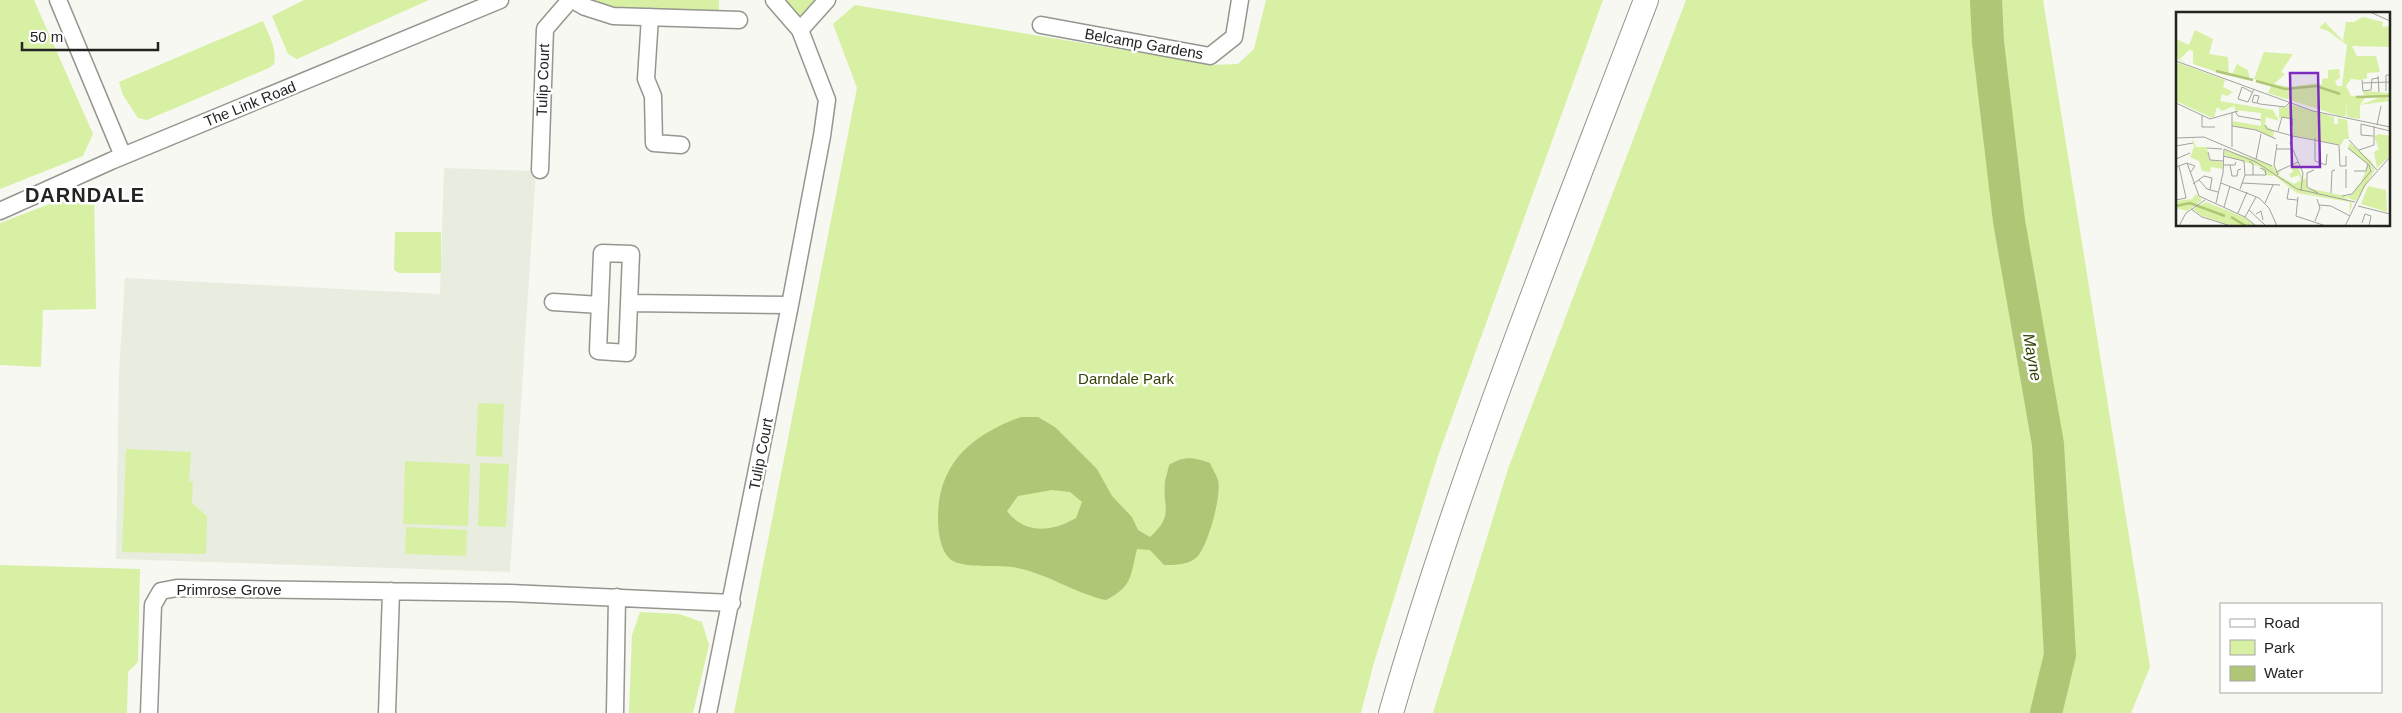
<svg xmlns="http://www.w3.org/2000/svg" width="2402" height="713" font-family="Helvetica,sans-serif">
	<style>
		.built { fill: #e9eddf }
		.green { fill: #d8f0a3 }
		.water { fill: #afc677; fill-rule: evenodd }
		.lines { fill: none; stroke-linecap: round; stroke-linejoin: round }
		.river { stroke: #afc677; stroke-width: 32 }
		.street-casing { stroke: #94968f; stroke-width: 19 }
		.secondary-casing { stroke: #94968f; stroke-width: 26 }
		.street { stroke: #fff; stroke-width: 16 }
		.secondary { stroke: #fff; stroke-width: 24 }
		.labels { text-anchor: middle; stroke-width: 5; stroke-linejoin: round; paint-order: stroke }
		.street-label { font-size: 15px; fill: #232421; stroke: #fff }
		.park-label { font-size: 15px; fill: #354204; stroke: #fff }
		.water-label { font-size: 16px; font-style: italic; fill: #334002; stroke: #fff }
		.district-label { font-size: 20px; font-weight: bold; letter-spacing: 1px; fill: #232421; stroke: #fff }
		.inset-river { fill: none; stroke: #afc677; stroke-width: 2.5 }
		.inset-road { fill: none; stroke: #a2a39e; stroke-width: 1 }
		.view { fill: #7b2cbf; fill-opacity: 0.15; stroke: #7b2cbf; stroke-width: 2.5 }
		.inset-edge { fill: none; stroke: #232421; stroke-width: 2.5 }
	</style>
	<rect width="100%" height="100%" fill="#f6f8f1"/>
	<path class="built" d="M 444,168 L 536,171 L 510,572 L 116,559 L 119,372 L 125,278 L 440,294 Z"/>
	<path class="green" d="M 0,0 L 34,0 L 93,134 L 83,156 L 0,189 Z
		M 304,0 L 429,0 L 297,59 L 288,54 L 272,16 Z
		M 590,0 L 719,0 L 719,12 L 615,7 Z
		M 776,0 L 827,0 L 800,29 Z
		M 1266,0 L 1603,0 L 1438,456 L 1373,666 L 1361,713 L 734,713 L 857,88 L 833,24 L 855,5 L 1214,65 L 1238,64 L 1254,49 Z
		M 1686,0 L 2043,0 L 2150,667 L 2131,713 L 1433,713 L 1508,469 Z
		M 263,21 C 269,35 277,49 274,64 L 269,68 L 147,120 L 138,118 L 123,95 L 119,82 Z
		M 94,187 L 96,309 L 43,310 L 41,367 L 0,365 L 0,223 Z
		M 395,232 L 441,232 L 441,273 L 399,273 L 394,270 Z
		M 478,403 L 504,404 L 502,457 L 476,456 Z
		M 126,449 L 191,452 L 189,481 L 193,482 L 192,503 L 207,516 L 206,554 L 122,552 Z
		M 405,461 L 470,464 L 468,526 L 403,524 Z
		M 480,463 L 509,464 L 506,527 L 478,526 Z
		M 406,527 L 467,530 L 466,556 L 405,554 Z
		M 0,565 L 140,569 L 138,662 L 128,672 L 127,713 L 0,713 Z
		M 640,612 L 679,614 L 702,622 L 709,645 L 693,713 L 629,713 L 632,635 Z"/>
	<path class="water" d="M 1021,417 L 1038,417 L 1055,427 L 1097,469 L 1112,496 L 1132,517 L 1138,530 L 1150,537 C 1175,514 1162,509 1165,481 C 1166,476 1168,471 1169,465 C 1184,456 1193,457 1210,463 C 1212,468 1216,474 1218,480 C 1222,495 1208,546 1197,557 C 1188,565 1176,565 1164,565 L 1150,550 L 1137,549 C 1130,577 1133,586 1106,600 C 1073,593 1046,572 1012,567 C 997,565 959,569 949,558 C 940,549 938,531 938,518 C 938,463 972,435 1021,417 ZM 1052,490 L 1070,492 L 1082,502 L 1076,518 C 1052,532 1025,535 1007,511 L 1018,496 Z"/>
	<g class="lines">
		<path class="river" d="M 1986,0 L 1988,42 L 2009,221 L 2048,444 L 2060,655 L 2046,713"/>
		<defs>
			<path id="street" d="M 58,0 L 123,156
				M 573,0 L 585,7 L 613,16 L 739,20
				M 650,17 L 646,79 L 653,96 L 654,143 L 681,145
				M 1041,25 L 1210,56 L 1234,37 L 1240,0
				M 800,30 L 827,0
				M 540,170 L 545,29 L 570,0
				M 0,211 L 111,161 L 500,0
				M 602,253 L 631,254 L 627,353 L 598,351 Z
				M 553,302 L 600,305
				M 630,303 L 790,305
				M 149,713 L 153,605 L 161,591 L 177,588 L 510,593 L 732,603
				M 387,713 L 391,591
				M 615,713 L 617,597
				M 708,713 L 790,305 L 822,136 L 827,100 L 800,30 L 774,0"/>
			<path id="secondary" d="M 1391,713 C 1461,470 1556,236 1646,0"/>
		</defs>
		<use href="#street" class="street-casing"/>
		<use href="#secondary" class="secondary-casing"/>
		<use href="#street" class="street"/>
		<use href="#secondary" class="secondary"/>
	</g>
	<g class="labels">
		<g class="street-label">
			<text transform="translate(1144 44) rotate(10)" y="5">Belcamp Gardens</text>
			<text transform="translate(543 80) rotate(-88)" y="5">Tulip Court</text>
			<text transform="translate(250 104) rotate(-22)" y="5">The Link Road</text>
			<text transform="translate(761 454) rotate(-79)" y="5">Tulip Court</text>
			<text x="229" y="595">Primrose Grove</text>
		</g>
		<g class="park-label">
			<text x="1126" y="384">Darndale Park</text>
		</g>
		<g class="water-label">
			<text transform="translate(2033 357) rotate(80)" y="6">Mayne</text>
		</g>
		<g class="district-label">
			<text x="85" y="202">DARNDALE</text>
		</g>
	</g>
	<g transform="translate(2176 12)">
		<rect width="214" height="214" fill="#f6f8f1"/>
		<path d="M 187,5 L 207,10 L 206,15 L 214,14 L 214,35 L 176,34 L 181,44 L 200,44 L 204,60 L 191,61 L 191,66 L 185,68 L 175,67 L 170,74 L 175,84 L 199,84 L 188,83 L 187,79 L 214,81 L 214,84 L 189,86 L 184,93 L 205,85 L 211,85 L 214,89 L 184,93 L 184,107 L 171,105 L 170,87 L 170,104 L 164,104 L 92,81 L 96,73 L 78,67 L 88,40 L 117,42 L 105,60 L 109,62 L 98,72 L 113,75 L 141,71 L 146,73 L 146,67 L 152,66 L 152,58 L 163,57 L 164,66 L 159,69 L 161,74 L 166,74 L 171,33 L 152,19 L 143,16 L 149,10 L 167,29 L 170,10 L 178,10 ZM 19,18 L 37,27 L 33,42 L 52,45 L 53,64 L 17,52 L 17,39 L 13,38 L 4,47 L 10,51 L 0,46 L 0,27 L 13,33 ZM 0,50 L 49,68 L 47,75 L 57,80 L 51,84 L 46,82 L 44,89 L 97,98 L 103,109 L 90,105 L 89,113 L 98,119 L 97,126 L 81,118 L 56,114 L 57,109 L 85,114 L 85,101 L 59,98 L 58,94 L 46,99 L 41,95 L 38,105 L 34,105 L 0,89 ZM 61,52 L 72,58 L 74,68 L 55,64 ZM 113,92 L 158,105 L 158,112 L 162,112 L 162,106 L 171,108 L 173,127 L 168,127 L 165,133 L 116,123 L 118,107 L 103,106 L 103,95 L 110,96 ZM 203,122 L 214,124 L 214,144 L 201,156 L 198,140 L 203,137 L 198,124 ZM 16,124 L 20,135 L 31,135 L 33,148 L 46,150 L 47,157 L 35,155 L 34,160 L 26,159 L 23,149 L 14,145 L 18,135 ZM 174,131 L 195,149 L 199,158 L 180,189 L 169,185 L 175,183 L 185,170 L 192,153 L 196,159 L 196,156 L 172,136 ZM 49,138 L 81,148 L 82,145 L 82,148 L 97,154 L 100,160 L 106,158 L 102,163 L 118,172 L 125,168 L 123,163 L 115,166 L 113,162 L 117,160 L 115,154 L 121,152 L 127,168 L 130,166 L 131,176 L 169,184 L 169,186 L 175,190 L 176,193 L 173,202 L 174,190 L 121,181 L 99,164 L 90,163 L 85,155 L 49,144 ZM 192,174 L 210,178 L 211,200 L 185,192 ZM 20,182 L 26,188 L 11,199 L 0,196 L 0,189 L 16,187 ZM 30,190 L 70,206 L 79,214 L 57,214 L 26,204 L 17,197 Z" fill="#d8f0a3"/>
		<path class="inset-river" d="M 40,59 L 77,68M 80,69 L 109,77 L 140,74 L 164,82M 180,85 L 214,84M 0,194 L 14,191 L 49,204M 55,205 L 70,214"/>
		<path class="inset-road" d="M 194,0 L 214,9M 0,49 L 137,99 L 214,115M 202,64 L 203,80M 186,68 L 187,79 L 195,78 L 196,67 L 203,66M 186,71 L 214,70M 210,79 L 210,63 L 214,63M 76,80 L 66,75 L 62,87 L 72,90 L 78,77M 0,91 L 34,107 L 62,99M 81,91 L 83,84 L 78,83 L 76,90 L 80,91 L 81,91 L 84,92 L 109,95 L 114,90M 59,99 L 62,104 L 85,108M 56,101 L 56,135M 26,103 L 26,115 L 39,115M 89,113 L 91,117 L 117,124 L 163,133 L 164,154 L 170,154 L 170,144M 201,113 L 205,94M 56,114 L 80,118 L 100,127M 102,119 L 106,105 L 117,107 L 116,115M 117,124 L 114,131 L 127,161 L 125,179M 197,124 L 185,123 L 185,112 L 214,119M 0,126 L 28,125 L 96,154M 139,126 L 139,149 L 150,153 L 151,142M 173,128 L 201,158M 101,132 L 98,153 L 102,163M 0,134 L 17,131M 31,136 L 46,137M 48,137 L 80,150 L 121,177 L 179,190M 100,137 L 116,137M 183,138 L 198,133 L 198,114M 32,140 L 34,148 L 47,149M 47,144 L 68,149 L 69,163 L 64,177M 0,147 L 14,141M 80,147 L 85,122M 73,149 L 77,152 L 77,163M 11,151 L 19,154 L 14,161M 47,153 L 59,153 L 60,150M 54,153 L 56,164 L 61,164 L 62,158 L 65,157M 0,155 L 11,151 L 23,184 L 69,205 L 80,214M 138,158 L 131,161 L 131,175 L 142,181M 178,159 L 190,159 L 192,152M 100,160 L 122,150M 69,163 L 90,163 L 89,158 L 84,156M 23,168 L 31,177 L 42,180M 45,171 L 83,186 L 93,196 L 101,214M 66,171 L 104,173M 17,172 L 28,164 L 36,166 L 34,178M 113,176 L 111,187 L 121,188M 170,176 L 170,157M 155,181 L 156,159 L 159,158M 166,184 L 176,182 L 195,159 L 193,153 L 172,136M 122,185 L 120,204 L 150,214M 0,188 L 10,186 L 3,154M 40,191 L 47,161 L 48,137M 89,191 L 97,173M 143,193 L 155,194 L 174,204M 182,194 L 214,202M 48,195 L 54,174M 15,197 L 26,205 L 55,214M 73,198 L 90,214M 62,201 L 71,180M 80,202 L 85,199 L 87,208M 69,205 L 80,185M 139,209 L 144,196 L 141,187M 186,211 L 189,202 L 195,204 L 193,214M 3,214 L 10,201 L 29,188M 169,214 L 189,173 L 214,145"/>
		<path class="view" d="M 114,61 L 142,61 L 144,155 L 116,155 Z"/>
		<rect width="214" height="214" class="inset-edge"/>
	</g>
	<rect x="2220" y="603" width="162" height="90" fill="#ffffff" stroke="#a7a7a6"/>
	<rect x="2230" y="619" width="25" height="8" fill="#ffffff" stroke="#a7a7a6"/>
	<text x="2264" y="628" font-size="15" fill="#232421">Road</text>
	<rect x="2230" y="640" width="25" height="15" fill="#d8f0a3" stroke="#a7a7a6"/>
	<text x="2264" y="653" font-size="15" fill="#232421">Park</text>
	<rect x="2230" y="666" width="25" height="15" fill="#afc677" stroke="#a7a7a6"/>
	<text x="2264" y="678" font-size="15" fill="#232421">Water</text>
	<path d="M22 42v8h136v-8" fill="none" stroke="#232421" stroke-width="2.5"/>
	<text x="30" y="42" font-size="15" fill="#232421" stroke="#ffffff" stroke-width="4" paint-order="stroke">50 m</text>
</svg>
